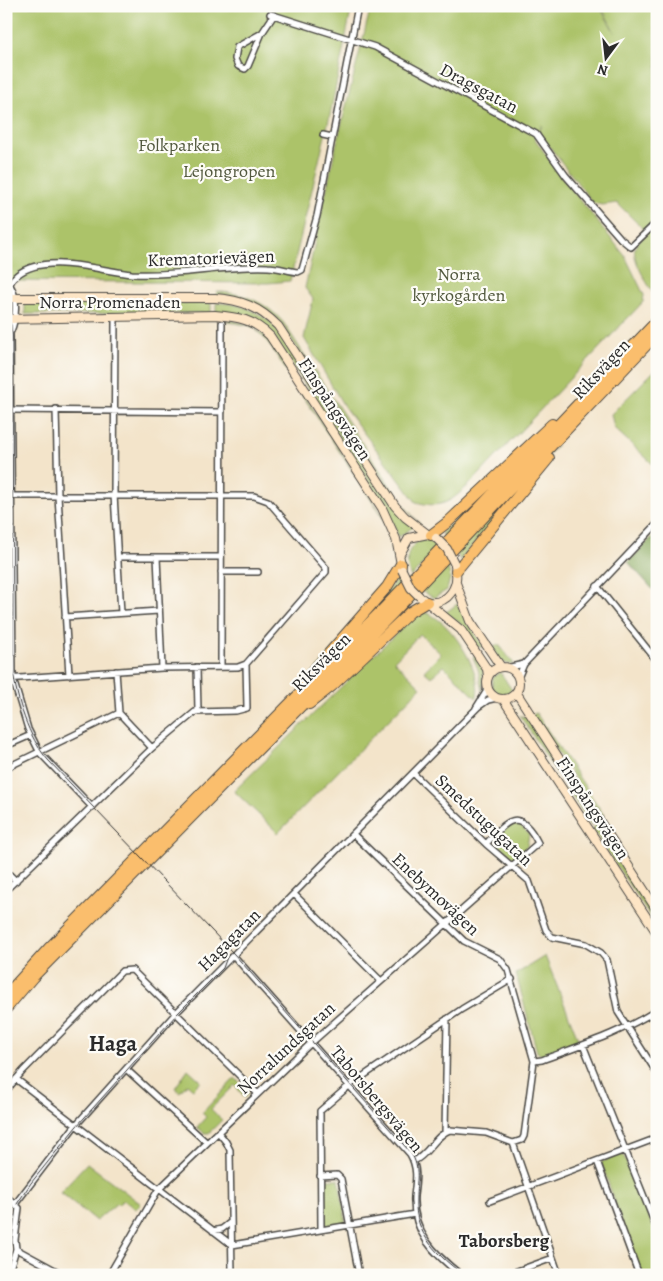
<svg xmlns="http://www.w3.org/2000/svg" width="663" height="1281" font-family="Alegreya,serif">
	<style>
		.green { fill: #acc369; stroke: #6c774a }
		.forest { fill: #89a95d; stroke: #5a6a44 }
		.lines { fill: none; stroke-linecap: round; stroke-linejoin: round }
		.street-casing { stroke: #494743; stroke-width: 8 }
		.secondary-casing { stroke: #494743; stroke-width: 10 }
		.highway-casing { stroke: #494743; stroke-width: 12 }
		.street { stroke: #fff; stroke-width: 5 }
		.secondary { stroke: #fde5c5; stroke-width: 8 }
		.highway { stroke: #fabe6d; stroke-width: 10 }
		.tram { stroke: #2b2b2b; stroke-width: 1 }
		.secondary-bridge-casing { stroke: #494743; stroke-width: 10; stroke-linecap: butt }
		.secondary-bridge { stroke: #fde5c5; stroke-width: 8 }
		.labels { text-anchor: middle; stroke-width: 4.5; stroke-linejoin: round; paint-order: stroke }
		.street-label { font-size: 18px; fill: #2b2b2b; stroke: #fdfcf7 }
		.park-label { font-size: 18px; fill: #52593e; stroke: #fdfcf7 }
		.neighbourhood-label { font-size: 19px; font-weight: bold; fill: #2b2b2b; stroke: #fdfcf7 }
		.district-label { font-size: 22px; font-weight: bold; fill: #2b2b2b; stroke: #fdfcf7 }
	</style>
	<rect width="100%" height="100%" fill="#fdfcf7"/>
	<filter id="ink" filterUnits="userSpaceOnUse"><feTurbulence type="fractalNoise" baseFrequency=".02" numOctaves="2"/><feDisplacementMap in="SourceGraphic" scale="10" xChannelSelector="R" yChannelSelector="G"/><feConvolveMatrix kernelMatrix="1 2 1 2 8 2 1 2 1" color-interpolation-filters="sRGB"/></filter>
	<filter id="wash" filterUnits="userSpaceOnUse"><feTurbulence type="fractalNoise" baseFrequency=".0096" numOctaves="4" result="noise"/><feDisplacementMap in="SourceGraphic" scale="20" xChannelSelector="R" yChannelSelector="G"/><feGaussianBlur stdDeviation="1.12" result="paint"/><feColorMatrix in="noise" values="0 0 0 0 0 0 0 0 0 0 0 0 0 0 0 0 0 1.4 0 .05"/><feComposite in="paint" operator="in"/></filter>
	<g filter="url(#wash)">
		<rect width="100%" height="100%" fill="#f3e4ca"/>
		<path class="green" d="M 6,6 L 352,6 L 330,115 L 290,281 L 268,283 L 6,281 Z
			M 371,6 L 599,6 L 615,33 L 601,6 L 657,6 L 657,299 C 651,289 631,260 635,248 C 636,243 643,237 647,233 L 617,203 L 602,205 L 593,203 L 539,133 L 542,125 L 535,139 L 558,172 L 625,256 L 644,295 L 643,302 L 472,482 C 452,500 444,510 416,502 L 345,408 L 304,338 L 313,299 L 305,288 L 336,146 Z
			M 217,292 C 242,292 266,302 283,322 L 400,501 L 419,523 L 396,499 L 281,323 C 263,304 242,295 216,295 Z
			M 211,303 L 211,313 L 25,314 L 25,304 Z
			M 216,303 C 242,303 254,310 274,325 L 413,527 L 399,537 L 386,509 L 270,330 L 249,316 L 216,313 Z
			M 216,320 C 240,320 251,323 268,339 L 381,513 L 393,541 L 381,515 L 267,341 L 252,326 Z
			M 657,368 L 657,468 L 614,428 L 611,414 Z
			M 545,434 L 447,539 L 441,533 Z
			M 557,445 L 460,560 L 456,552 Z
			M 421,540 L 431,541 L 439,547 L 411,577 C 405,563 405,548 421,540 Z
			M 447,561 L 450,578 L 447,590 L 434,598 L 419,590 Z
			M 398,578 L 402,586 L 307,680 Z
			M 457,604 L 460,610 L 484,647 L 476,647 L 458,621 L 445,613 Z
			M 423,612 C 448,616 483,671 477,696 L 476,698 L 444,666 L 431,677 L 424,671 L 441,654 L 420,634 L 394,661 L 421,687 L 278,833 L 234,791 L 412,618 Z
			M 498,645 L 500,646 L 514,664 C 502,666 498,657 492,648 Z
			M 476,656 L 484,671 L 482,692 L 478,669 L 473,657 Z
			M 500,672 L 512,690 L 507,694 L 500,694 L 492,688 L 493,677 Z
			M 536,713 L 604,815 L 601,817 L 532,715 Z
			M 520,716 L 528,717 L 596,821 L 591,825 Z
			M 515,823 L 520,825 L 529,834 L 527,847 L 517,858 L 512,858 L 498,844 L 498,835 L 509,824 Z
			M 598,824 L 657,915 L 657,927 L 592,828 Z
			M 545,956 L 579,1041 L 541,1055 L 537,1052 L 516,974 Z
			M 188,1069 L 201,1081 L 193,1089 L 187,1084 L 180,1092 L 175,1088 Z
			M 235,1078 L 249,1092 L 245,1098 L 235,1085 L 211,1109 L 222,1120 L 209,1133 L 204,1133 L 197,1127 L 206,1117 L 202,1113 Z
			M 623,1154 L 657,1236 L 657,1275 L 640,1275 L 601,1162 Z
			M 87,1163 L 141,1204 L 136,1209 L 123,1200 L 118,1205 L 117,1203 L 96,1221 L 60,1192 Z
			M 323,1179 L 339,1179 L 346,1223 L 325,1226 Z"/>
		<path class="forest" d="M 657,532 L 657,594 L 628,562 Z"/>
	</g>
	<g filter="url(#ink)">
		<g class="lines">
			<defs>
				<path id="street" d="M 270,14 L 375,47 L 536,134 L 566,176 L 621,239 L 631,247 L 657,222
					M 262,33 L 237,47 L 235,59 L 238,66 L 245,69 L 248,66 L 262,33 L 274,15
					M 323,135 L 332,137
					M 115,317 L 114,495 L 121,613
					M 11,331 C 16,320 18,298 11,287
					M 56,409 L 58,496 L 69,675
					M 6,410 L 222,412
					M 6,496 L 254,496 L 268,501 L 326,568 L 326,572 L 246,664 L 238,667 L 162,668 L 6,679
					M 118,557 L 220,557
					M 157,557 L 162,668
					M 221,572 L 258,572
					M 597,586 L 657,661
					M 65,617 L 159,611
					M 197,667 L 198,711
					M 221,667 L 222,323
					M 506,668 L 524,664
					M 116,671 L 119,713 L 152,748
					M 518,678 L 524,664 L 657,524
					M 476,708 L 486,692 L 487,682
					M 6,746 L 31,735
					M 6,768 L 119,713
					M 413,773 L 486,844 L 529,881 L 546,930 L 552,937 L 586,944 L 601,953 L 607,960 L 618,1012 L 657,1073
					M 92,807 L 40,753 L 28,729 L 13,679 L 10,332 C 8,314 1,287 17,275 C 46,252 99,271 132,274 C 178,277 223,265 268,267 C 278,267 288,271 298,272 L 302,270 L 317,216 L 358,6
					M 353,834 L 464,941 L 500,959 L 508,970 L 534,1061 L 524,1136 L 522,1140 L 513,1143 L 559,1275
					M 6,871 L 16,881
					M 6,890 L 152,748 L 195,712 L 236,711 L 247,708 L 246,664
					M 294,894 L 381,981
					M 233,955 L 410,1154 C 418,1168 416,1180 414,1196 C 412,1232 434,1254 461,1275
					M 583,1045 L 657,1229
					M 534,1061 L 542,1060 C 582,1045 621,1033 657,1010
					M 126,1069 L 206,1142
					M 16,1079 L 232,1245
					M 6,1091 L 23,1071 L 122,971 L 132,970 L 257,1093
					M 218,1132 L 226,1142 L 230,1150 L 232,1275
					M 445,1132 L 447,1019
					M 414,1161 C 429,1154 435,1135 450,1130 L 486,1133 L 513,1143
					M 597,1161 L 639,1275
					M 320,1176 L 337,1175 L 341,1179 L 359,1275
					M 6,1196 L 19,1208 L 15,1240 L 16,1249 L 64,1275
					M 490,1201 L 657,1138
					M 16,1203 L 75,1126 L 176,1013 L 478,707 L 488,700 L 497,698
					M 321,1230 L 320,1111 L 350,1085 L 462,1009 L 512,979
					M 213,1231 L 222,1229 L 231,1222
					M 232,1245 L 415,1214
					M 8,1275 L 16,1249
					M 109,1275 L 158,1190 L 310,1044 L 538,843 C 519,806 507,820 486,844
					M 506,1275 L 553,1258"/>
				<path id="secondary" d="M 6,298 L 215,298 C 242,300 259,307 278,326 L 395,506 L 405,517 L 426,533
					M 6,319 L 215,315 C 238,317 253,319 270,336 L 382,508 L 396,539 L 402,569
					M 400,554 L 409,538 L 428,534
					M 456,583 L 470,621 L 501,667
					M 423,599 L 461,630 L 487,669 L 488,676
					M 427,602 C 449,605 460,586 455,566
					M487 683a16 16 0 1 1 32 0a16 16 0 1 1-32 0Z
					M 516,692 L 657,910
					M 503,699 L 657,933"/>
				<path id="highway" d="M 431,535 L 448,522 L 552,424
					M 456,571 L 549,458
					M 302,684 L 387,587 L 401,564
					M 309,704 L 332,686 L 410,612 L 427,602
					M 6,995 L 48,949 L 385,607 L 657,321
					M 6,1009 L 33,977 L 393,613 L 657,334"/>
			</defs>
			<use href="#street" class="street-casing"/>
			<use href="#secondary" class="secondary-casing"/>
			<use href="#highway" class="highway-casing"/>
			<use href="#street" class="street"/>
			<use href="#secondary" class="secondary"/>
			<use href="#highway" class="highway"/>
			<path class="tram" d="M 6,316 L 11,325 L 12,336 L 13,671 C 17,700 28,737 48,760 L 234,954 L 411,1153 C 421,1169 416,1181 416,1199 C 414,1234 438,1256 464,1275
				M 17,1204 L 31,1183 L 76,1127 L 177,1014 L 223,968 L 227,957 L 224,944"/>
			<defs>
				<path id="secondary-bridge" d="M 436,538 L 447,549 L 454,563
					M 402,570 L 411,588 L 420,597"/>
			</defs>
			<use href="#secondary-bridge" class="secondary-bridge-casing"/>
			<use href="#secondary-bridge" class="secondary-bridge"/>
		</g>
	</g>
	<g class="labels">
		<g class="street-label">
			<text transform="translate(479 88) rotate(28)" y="6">Dragsgatan</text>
			<text transform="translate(211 258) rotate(-2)" y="6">Krematorievägen</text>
			<text x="110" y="308">Norra Promenaden</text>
			<text transform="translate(601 369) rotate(-47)" y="6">Riksvägen</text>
			<text transform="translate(335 409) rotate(57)" y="6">Finspångsvägen</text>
			<text transform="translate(321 662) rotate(-45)" y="6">Riksvägen</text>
			<text transform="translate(593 808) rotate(57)" y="6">Finspångsvägen</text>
			<text transform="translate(484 820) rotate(43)" y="6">Smedstugugatan</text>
			<text transform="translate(436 894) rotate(43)" y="6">Enebymovägen</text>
			<text transform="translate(229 940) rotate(-45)" y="6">Hagagatan</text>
			<text transform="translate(286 1048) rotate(-43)" y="6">Norralundsgatan</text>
			<text transform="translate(377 1099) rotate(50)" y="6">Taborsbergsvägen</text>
		</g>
		<g class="park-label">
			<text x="179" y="151">Folkparken</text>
			<text x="229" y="177">Lejongropen</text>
			<text x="459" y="280">Norra<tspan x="459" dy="21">kyrkogården</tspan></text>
		</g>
		<g class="neighbourhood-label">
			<text x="504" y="1247">Taborsberg</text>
		</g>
		<g class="district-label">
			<text x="113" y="1051">Haga</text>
		</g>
	</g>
	<rect width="663" height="1281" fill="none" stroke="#fdfcf7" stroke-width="25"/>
	<g transform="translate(606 58) rotate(195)" stroke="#fdfcf7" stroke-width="4" paint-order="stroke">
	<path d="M0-4L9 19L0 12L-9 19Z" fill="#2b2b2b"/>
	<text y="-8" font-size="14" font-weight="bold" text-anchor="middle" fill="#2b2b2b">N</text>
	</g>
</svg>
